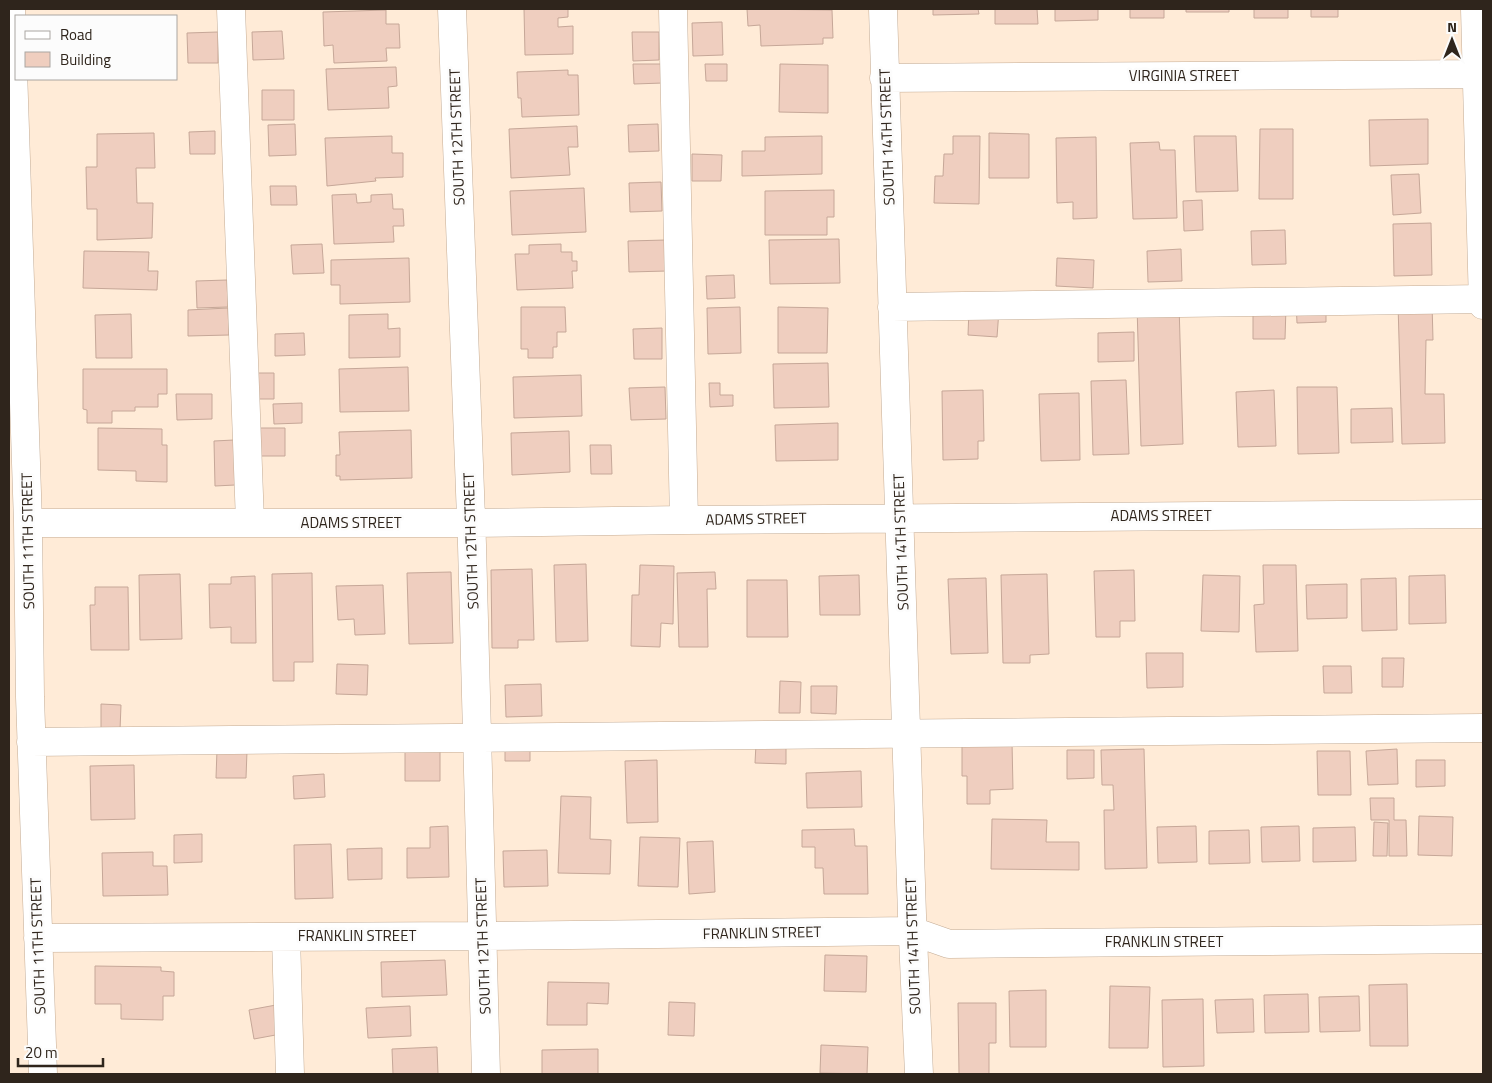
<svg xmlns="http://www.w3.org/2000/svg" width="1492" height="1083" font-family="'Titillium Web',sans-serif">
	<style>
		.building { fill: #efcebf; stroke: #c6a798 }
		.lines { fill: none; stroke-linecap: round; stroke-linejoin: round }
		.minor-casing { stroke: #c4ac95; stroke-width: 29 }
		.minor { stroke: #fff; stroke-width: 28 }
		.labels { text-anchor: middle; stroke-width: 5; stroke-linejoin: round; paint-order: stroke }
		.street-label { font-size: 15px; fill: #2f251c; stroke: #fcfcfc }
	</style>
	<rect width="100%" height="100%" fill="#ffebd7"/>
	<path class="building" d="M 524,9 L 568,9 L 568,17 L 558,18 L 558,27 L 573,26 L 573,54 L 525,55 Z
		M 747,9 L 832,10 L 833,38 L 823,38 L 823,44 L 761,46 L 760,25 L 748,26 Z
		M 933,9 L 978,9 L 979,14 L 933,15 Z
		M 995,9 L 1037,9 L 1038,24 L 995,24 Z
		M 1055,9 L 1098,9 L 1098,20 L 1055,21 Z
		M 1130,9 L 1164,9 L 1164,18 L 1130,18 Z
		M 1186,9 L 1229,9 L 1229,12 L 1186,12 Z
		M 1254,9 L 1288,9 L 1288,18 L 1254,18 Z
		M 1311,9 L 1338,9 L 1338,17 L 1311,17 Z
		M 386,10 L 386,24 L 399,24 L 400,48 L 386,48 L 387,61 L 334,63 L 333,45 L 324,46 L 323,12 Z
		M 722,22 L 723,55 L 693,56 L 692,23 Z
		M 282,31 L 284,59 L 253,60 L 252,32 Z
		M 218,32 L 218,63 L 188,63 L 187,33 Z
		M 632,32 L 659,32 L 659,60 L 633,61 Z
		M 633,64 L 662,64 L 663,83 L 634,84 Z
		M 705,64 L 727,64 L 727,81 L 706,81 Z
		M 780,64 L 828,65 L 828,113 L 779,112 Z
		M 396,67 L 397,86 L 388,87 L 389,108 L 328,110 L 326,69 Z
		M 568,70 L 568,75 L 578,75 L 579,115 L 522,117 L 521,98 L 518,98 L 517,72 Z
		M 262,90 L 294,90 L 294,120 L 262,120 Z
		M 1428,119 L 1428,164 L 1370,166 L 1369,120 Z
		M 295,124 L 296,155 L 269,156 L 268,125 Z
		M 658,124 L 659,151 L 629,152 L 628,125 Z
		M 577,126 L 578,147 L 568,147 L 570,175 L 511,178 L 509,129 Z
		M 1260,129 L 1293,129 L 1293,199 L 1259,199 Z
		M 215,131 L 215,154 L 190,154 L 189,132 Z
		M 154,133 L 155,168 L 136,168 L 137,203 L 153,203 L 152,238 L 97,240 L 97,209 L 87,209 L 86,167 L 97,167 L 97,134 Z
		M 989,133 L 1029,134 L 1029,178 L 989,178 Z
		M 392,136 L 392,153 L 403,153 L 403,177 L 375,178 L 376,181 L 327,186 L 325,138 Z
		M 822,136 L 822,174 L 742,176 L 742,151 L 765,151 L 765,137 Z
		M 953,136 L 980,136 L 979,204 L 934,203 L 935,176 L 943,176 L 944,154 L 953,154 Z
		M 1194,136 L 1236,136 L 1238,191 L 1196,192 Z
		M 1096,137 L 1097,218 L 1073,219 L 1073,202 L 1057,203 L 1056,138 Z
		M 1159,142 L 1160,150 L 1175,150 L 1177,218 L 1133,219 L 1130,143 Z
		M 692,154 L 722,155 L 721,181 L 692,181 Z
		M 1419,174 L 1421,213 L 1393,215 L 1391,175 Z
		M 661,182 L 662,211 L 630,212 L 629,183 Z
		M 270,186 L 296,186 L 297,205 L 271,205 Z
		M 584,188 L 586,232 L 512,235 L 510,191 Z
		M 834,190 L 834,217 L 827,217 L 827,235 L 765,235 L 765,191 Z
		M 356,194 L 357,203 L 371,202 L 371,195 L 392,194 L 393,209 L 403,209 L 404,226 L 393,226 L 394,242 L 334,244 L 332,195 Z
		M 1202,200 L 1203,230 L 1184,231 L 1183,201 Z
		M 1431,223 L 1432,275 L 1394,276 L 1393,224 Z
		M 1285,230 L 1286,264 L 1252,265 L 1251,231 Z
		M 839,239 L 840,283 L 770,284 L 769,240 Z
		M 666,240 L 667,271 L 629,272 L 628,241 Z
		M 322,244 L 324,273 L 293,274 L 291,245 Z
		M 561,244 L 561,252 L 572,252 L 572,261 L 577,261 L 577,271 L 572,271 L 573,288 L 517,290 L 515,254 L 529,254 L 529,245 Z
		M 1181,249 L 1182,281 L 1148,282 L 1147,251 Z
		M 84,251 L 149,252 L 148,271 L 158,271 L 157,290 L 83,288 Z
		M 409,258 L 410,302 L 340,304 L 340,285 L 331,285 L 331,260 Z
		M 1057,258 L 1094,260 L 1093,288 L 1056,286 Z
		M 734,275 L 735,298 L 707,299 L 706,276 Z
		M 227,280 L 228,307 L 197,308 L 196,281 Z
		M 1296,302 L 1326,302 L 1326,322 L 1297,323 Z
		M 1432,303 L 1433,340 L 1426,340 L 1425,394 L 1444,394 L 1445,443 L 1402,444 L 1398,304 Z
		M 1179,304 L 1183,444 L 1141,446 L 1137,306 Z
		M 1253,306 L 1286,307 L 1285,339 L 1253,339 Z
		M 521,307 L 565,307 L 566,332 L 557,332 L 557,347 L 553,347 L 553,358 L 528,358 L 528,349 L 521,349 Z
		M 740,307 L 741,353 L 708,354 L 707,308 Z
		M 778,307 L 828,308 L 827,353 L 778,353 Z
		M 228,308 L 229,335 L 188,336 L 188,310 Z
		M 969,309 L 999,310 L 997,337 L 968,335 Z
		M 131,314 L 132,358 L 96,358 L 95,315 Z
		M 388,314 L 388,329 L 400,328 L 400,357 L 349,358 L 349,315 Z
		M 662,328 L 662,359 L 634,359 L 633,329 Z
		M 1134,332 L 1134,361 L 1098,362 L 1098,333 Z
		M 304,333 L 305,355 L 275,356 L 275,334 Z
		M 828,363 L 829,407 L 774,408 L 773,364 Z
		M 408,367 L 409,411 L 340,412 L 339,369 Z
		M 83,369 L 167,369 L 167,394 L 158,394 L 158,407 L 135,407 L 135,411 L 112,411 L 112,423 L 87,423 L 87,410 L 83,409 Z
		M 257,373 L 274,373 L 274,399 L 257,399 Z
		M 581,375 L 582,416 L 514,418 L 513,377 Z
		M 1126,380 L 1129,454 L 1093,455 L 1091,381 Z
		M 709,383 L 720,383 L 720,395 L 733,395 L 733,406 L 710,407 Z
		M 665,387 L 666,419 L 631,420 L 629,388 Z
		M 1297,387 L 1337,387 L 1339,453 L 1298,454 Z
		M 983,390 L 984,441 L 978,441 L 978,459 L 943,460 L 942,391 Z
		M 1274,390 L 1276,446 L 1238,447 L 1236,392 Z
		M 1079,393 L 1080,460 L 1041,461 L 1039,394 Z
		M 176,394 L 212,394 L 212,419 L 177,420 Z
		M 302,403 L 302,423 L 274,424 L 273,404 Z
		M 1392,408 L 1393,442 L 1351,443 L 1351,409 Z
		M 838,423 L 838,460 L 776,461 L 775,425 Z
		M 98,428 L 162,429 L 162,445 L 167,445 L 167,482 L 136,481 L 136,471 L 98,470 Z
		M 258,428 L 285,428 L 285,456 L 258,456 Z
		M 411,430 L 412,478 L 340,480 L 340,476 L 336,476 L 336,455 L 340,455 L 339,432 Z
		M 569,431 L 570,472 L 512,475 L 511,433 Z
		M 234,440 L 235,485 L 215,486 L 214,441 Z
		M 590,445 L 611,445 L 612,474 L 591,474 Z
		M 586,564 L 588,641 L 556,642 L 554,565 Z
		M 640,565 L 674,566 L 673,624 L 661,623 L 660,647 L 631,646 L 632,595 L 639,595 Z
		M 1263,565 L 1296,565 L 1298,651 L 1256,652 L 1254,605 L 1264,604 Z
		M 532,569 L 534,640 L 518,640 L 518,648 L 492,648 L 491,570 Z
		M 1134,570 L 1135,621 L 1120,621 L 1120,637 L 1096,637 L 1094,571 Z
		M 451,572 L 453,643 L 409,644 L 407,573 Z
		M 715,572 L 716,589 L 707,589 L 708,647 L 679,647 L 677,573 Z
		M 312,573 L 313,662 L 294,662 L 294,681 L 273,681 L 272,574 Z
		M 180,574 L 182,639 L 140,640 L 139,575 Z
		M 1047,574 L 1049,654 L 1030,655 L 1030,663 L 1003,663 L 1001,575 Z
		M 859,575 L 860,615 L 820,615 L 819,576 Z
		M 1203,575 L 1240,576 L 1239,632 L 1201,631 Z
		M 1445,575 L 1446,623 L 1409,624 L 1409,576 Z
		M 255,576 L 256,643 L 231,643 L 231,627 L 210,628 L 209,584 L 231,584 L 231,577 Z
		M 986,578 L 988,653 L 951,654 L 948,579 Z
		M 1396,578 L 1397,630 L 1362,631 L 1361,579 Z
		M 747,580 L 787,580 L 788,637 L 747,637 Z
		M 1347,584 L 1347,618 L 1307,619 L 1306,585 Z
		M 383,585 L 385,634 L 355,635 L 354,619 L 338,620 L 336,586 Z
		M 95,587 L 128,587 L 129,650 L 91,650 L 90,605 L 95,605 Z
		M 1146,653 L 1183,653 L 1183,687 L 1147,688 Z
		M 1382,658 L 1404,658 L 1403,687 L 1382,687 Z
		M 337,664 L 368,665 L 367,695 L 336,694 Z
		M 1323,666 L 1351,666 L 1352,693 L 1324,693 Z
		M 780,681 L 801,682 L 800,713 L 779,713 Z
		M 541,684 L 542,716 L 506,717 L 505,685 Z
		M 811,686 L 837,686 L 836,714 L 811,713 Z
		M 101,704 L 121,705 L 120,730 L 101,730 Z
		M 1012,742 L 1013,789 L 990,790 L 990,804 L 967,804 L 967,776 L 962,776 L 962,743 Z
		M 530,744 L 530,761 L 505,761 L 505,745 Z
		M 756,744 L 786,745 L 786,764 L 755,763 Z
		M 405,749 L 440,749 L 440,781 L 405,781 Z
		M 1144,749 L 1147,868 L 1105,869 L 1104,810 L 1114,810 L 1113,785 L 1102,785 L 1101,750 Z
		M 1397,749 L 1398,784 L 1368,785 L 1366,751 Z
		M 217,750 L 247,751 L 246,778 L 216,778 Z
		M 1067,750 L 1094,750 L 1094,778 L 1067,779 Z
		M 1317,751 L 1350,751 L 1351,795 L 1318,795 Z
		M 657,760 L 658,822 L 627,823 L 625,761 Z
		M 1416,760 L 1445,760 L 1445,786 L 1416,787 Z
		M 134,765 L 135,819 L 91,820 L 90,766 Z
		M 861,771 L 862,807 L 807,808 L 806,773 Z
		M 324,774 L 325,797 L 294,799 L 293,776 Z
		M 561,796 L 591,797 L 590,839 L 611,840 L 610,874 L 558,873 Z
		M 1370,798 L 1394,798 L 1394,820 L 1406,820 L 1407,856 L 1389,856 L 1389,820 L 1371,820 Z
		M 1419,816 L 1453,817 L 1452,856 L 1418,855 Z
		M 992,819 L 1047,820 L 1046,842 L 1079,842 L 1079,870 L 991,869 Z
		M 1374,822 L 1388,823 L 1387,856 L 1373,856 Z
		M 448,826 L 449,877 L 407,878 L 407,848 L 430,848 L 430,827 Z
		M 1196,826 L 1197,862 L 1158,863 L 1157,827 Z
		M 1299,826 L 1300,861 L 1262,862 L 1261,827 Z
		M 1355,827 L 1356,861 L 1313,862 L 1313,828 Z
		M 854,829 L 855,846 L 867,846 L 868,894 L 824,894 L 823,868 L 815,868 L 815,847 L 802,847 L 802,830 Z
		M 1249,830 L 1250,863 L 1209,864 L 1209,831 Z
		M 202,834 L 202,862 L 174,863 L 174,835 Z
		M 640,837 L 680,838 L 678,887 L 638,886 Z
		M 713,841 L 715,892 L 689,894 L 687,842 Z
		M 331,844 L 333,898 L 295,899 L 294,845 Z
		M 382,848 L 382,879 L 348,880 L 347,849 Z
		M 547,850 L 548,886 L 504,887 L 503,851 Z
		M 153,852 L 153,866 L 167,866 L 168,895 L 103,896 L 102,853 Z
		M 825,955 L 867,956 L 866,992 L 824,991 Z
		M 445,960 L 447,995 L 382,997 L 381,962 Z
		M 95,966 L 161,967 L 161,971 L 174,972 L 174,996 L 163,996 L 163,1020 L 121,1019 L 121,1004 L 95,1004 Z
		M 548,982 L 609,983 L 608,1004 L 587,1003 L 587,1025 L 547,1025 Z
		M 1407,984 L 1408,1046 L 1370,1046 L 1369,985 Z
		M 1110,986 L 1150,987 L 1148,1048 L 1109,1048 Z
		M 1046,990 L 1046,1047 L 1010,1047 L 1009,991 Z
		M 1308,994 L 1309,1032 L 1265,1033 L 1264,995 Z
		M 1359,996 L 1360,1031 L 1320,1032 L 1319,997 Z
		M 1203,999 L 1204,1066 L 1163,1067 L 1162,1000 Z
		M 1253,999 L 1254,1032 L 1217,1033 L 1215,1000 Z
		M 669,1002 L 695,1003 L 694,1036 L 668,1035 Z
		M 958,1003 L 996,1003 L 996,1043 L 989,1043 L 989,1074 L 959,1074 Z
		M 276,1005 L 281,1034 L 254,1039 L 249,1010 Z
		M 410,1006 L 411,1036 L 368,1038 L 366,1008 Z
		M 821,1045 L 868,1047 L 867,1074 L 820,1073 Z
		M 437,1047 L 438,1074 L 393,1074 L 392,1049 Z
		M 598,1049 L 598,1074 L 542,1074 L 542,1050 Z"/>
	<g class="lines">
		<defs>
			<path id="minor" d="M 11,9 L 28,523 L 30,697 L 43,1074
				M 231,9 L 250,522
				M 452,9 L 472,545 L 486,1074
				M 673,9 L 684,520
				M 883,9 L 912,915 L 919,1074
				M 1475,9 L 1483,305
				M 884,78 L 1483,74
				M 892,307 L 1483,299
				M 28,523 L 471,523 L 684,520 L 1483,514
				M 31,742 L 1483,728
				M 286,937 L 290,1074
				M 38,938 L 482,936 L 912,931 L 949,944 L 1483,939"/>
		</defs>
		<use href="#minor" class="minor-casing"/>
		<use href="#minor" class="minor"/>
	</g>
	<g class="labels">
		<g class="street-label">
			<text x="1184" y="81">VIRGINIA STREET</text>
			<text transform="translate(457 137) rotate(-92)" y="5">SOUTH 12TH STREET</text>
			<text transform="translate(887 137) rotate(-92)" y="5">SOUTH 14TH STREET</text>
			<text x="1161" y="521">ADAMS STREET</text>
			<text transform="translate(756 519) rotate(-1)" y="5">ADAMS STREET</text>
			<text x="351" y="528">ADAMS STREET</text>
			<text transform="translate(28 541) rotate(-91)" y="5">SOUTH 11TH STREET</text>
			<text transform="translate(471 541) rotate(-92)" y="5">SOUTH 12TH STREET</text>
			<text transform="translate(901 542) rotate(-92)" y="5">SOUTH 14TH STREET</text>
			<text transform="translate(762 933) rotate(-1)" y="5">FRANKLIN STREET</text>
			<text x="357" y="941">FRANKLIN STREET</text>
			<text x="1164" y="947">FRANKLIN STREET</text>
			<text transform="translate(38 946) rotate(-92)" y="5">SOUTH 11TH STREET</text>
			<text transform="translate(483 946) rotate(-92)" y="5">SOUTH 12TH STREET</text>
			<text transform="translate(913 946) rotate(-92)" y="5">SOUTH 14TH STREET</text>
		</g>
	</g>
	<rect width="1492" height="1083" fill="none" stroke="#2f251c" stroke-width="20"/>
	<rect x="15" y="15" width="162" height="65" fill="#fcfcfc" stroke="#aaa6a2"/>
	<rect x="25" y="31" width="25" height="8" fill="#ffffff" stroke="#aaa6a2"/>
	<text x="60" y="40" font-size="15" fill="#2f251c">Road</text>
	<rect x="25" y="52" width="25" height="15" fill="#efcebf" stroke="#aaa6a2"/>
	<text x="60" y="65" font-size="15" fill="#2f251c">Building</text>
	<g transform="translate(1452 40)" stroke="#fcfcfc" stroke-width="4" paint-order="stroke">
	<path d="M0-4L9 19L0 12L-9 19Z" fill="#2f251c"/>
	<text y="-8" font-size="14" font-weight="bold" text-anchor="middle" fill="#2f251c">N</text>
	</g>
	<path d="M18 1058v8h85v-8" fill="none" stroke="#2f251c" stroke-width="2.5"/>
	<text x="25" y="1058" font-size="15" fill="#2f251c" stroke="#fcfcfc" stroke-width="4" paint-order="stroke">20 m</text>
</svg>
